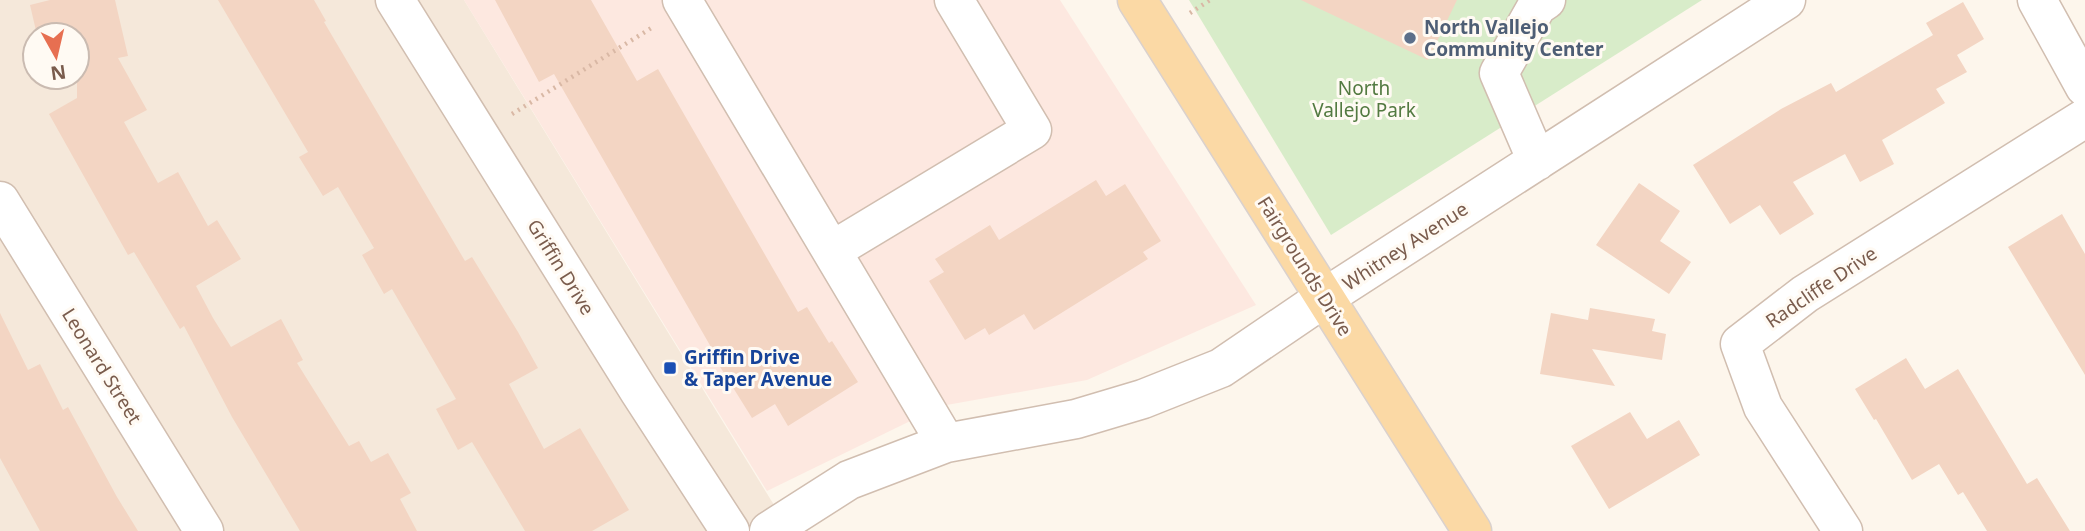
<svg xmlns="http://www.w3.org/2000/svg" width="2085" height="531" font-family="'Noto Sans',sans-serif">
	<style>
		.residential { fill: #f5e8da; fill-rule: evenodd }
		.commercial { fill: #fde8e0 }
		.green { fill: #d8ecc9 }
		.building { fill: #f3d5c3 }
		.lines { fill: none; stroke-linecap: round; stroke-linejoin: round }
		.minor-casing { stroke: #d1beb0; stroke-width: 41 }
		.major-casing { stroke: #dad1cd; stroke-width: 41 }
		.path { stroke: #d9b8a5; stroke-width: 4.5; stroke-dasharray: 2 5; stroke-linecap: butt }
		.minor { stroke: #fff; stroke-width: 38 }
		.major { stroke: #fbd9a5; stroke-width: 38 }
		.service-dot { fill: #5c6f8a; stroke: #fffaf3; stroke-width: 2.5 }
		.transit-dot { fill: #1a4fb4; stroke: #fffaf3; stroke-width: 2.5 }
		.labels { text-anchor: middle; stroke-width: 6; stroke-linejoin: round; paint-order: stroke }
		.service-label { font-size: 19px; font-weight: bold; fill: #4e5e75; stroke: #fffaf3; text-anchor: start }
		.park-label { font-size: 19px; fill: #537a41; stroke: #fffaf3 }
		.street-label { font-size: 19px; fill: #7a5c4d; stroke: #fffaf3 }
		.transit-label { font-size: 19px; font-weight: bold; fill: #164399; stroke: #fffaf3; text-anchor: start }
	</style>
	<rect width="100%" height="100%" fill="#fdf6ec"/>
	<path class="residential" d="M 0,0 L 464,0 L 790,531 L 0,531 ZM 35,35 L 77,35 L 77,77 L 35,77 Z"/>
	<path class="commercial" d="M 464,0 L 1060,0 L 1256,305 L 1087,380 L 941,406 L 767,491 Z"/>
	<path class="green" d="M 1189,0 L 1702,0 L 1331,235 Z"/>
	<path class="building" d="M 50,0 L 115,0 L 128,56 L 118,58 L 147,110 L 124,122 L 158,183 L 178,172 L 208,226 L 217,220 L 241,259 L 196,286 L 213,318 L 231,347 L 281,319 L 303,360 L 297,363 L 349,446 L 359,441 L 371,462 L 388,453 L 411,493 L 400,499 L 417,531 L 300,531 L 232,417 L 184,326 L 180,329 L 134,252 L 128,255 L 49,114 L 77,98 L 77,35 L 37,35 L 30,5 Z
		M 218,0 L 314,0 L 326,21 L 324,22 L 465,261 L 472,257 L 518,332 L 538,368 L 509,384 L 544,449 L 580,428 L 629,510 L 592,531 L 525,531 L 472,442 L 458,450 L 436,409 L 456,399 L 392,289 L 384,294 L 362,255 L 374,248 L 338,187 L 323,196 L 299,157 L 308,152 Z
		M 495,0 L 591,0 L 637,81 L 658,69 L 798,312 L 807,307 L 829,343 L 832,341 L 858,382 L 788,426 L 775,404 L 752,418 L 717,362 L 719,361 L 554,74 L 539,82 Z
		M 1301,0 L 1457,0 L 1428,60 Z
		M 1963,2 L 1984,39 L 1957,55 L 1967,72 L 1936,89 L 1945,103 L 1882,140 L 1894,164 L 1860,182 L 1845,154 L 1793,182 L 1814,214 L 1780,235 L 1760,205 L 1730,224 L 1693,165 L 1781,109 L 1831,83 L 1836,92 L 1933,35 L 1926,23 Z
		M 1096,180 L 1106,196 L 1125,184 L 1161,241 L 1143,252 L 1148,259 L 1034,330 L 1024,314 L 989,335 L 985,328 L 965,340 L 929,281 L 944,272 L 935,259 L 990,225 L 999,240 Z
		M 1639,183 L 1680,211 L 1660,241 L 1691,262 L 1669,294 L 1596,245 Z
		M 2062,214 L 2085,254 L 2085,375 L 2008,247 Z
		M 1590,308 L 1655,319 L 1652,331 L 1666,334 L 1662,360 L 1592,349 L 1615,386 L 1540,374 L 1551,313 L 1588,320 Z
		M 0,313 L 28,370 L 40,364 L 63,410 L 68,407 L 117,497 L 138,531 L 40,531 L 0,458 Z
		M 1906,358 L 1925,389 L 1958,369 L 2027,484 L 2037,478 L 2070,531 L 1987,531 L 1963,492 L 1958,495 L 1939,464 L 1912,480 L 1876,419 L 1874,420 L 1855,389 Z
		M 1630,412 L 1647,439 L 1679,420 L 1700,455 L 1609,509 L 1571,446 Z"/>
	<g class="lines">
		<defs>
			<path id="minor" d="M 395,0 L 639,391 L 730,531
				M 682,0 L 946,443
				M 2037,0 L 2085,87
				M 1537,161 L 1499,73 L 1537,6 L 1546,0
				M 0,201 L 204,531
				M 833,250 L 1032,130 L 954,0
				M 769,531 L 849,480 L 946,443 L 1076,419 L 1143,399 L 1221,368 L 1324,298 L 1786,0
				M 1843,531 L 1763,407 L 1740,344 L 1805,294 L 2085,118"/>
			<path id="major" d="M 1137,0 L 1472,531"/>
		</defs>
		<use href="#minor" class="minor-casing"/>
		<use href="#major" class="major-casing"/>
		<path class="path" d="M 1190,13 L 1210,0
			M 512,114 L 653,27"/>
		<use href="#minor" class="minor"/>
		<use href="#major" class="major"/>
	</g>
	<circle class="service-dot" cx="1410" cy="38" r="7"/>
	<rect class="transit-dot" x="663" y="361" width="14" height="14" rx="3.5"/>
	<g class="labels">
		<g class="service-label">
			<text x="1424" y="34">North Vallejo<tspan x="1424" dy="22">Community Center</tspan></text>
		</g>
		<g class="park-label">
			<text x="1364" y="95">North<tspan x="1364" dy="22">Vallejo Park</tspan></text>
		</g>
		<g class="street-label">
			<text transform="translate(1405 246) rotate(-33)" y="7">Whitney Avenue</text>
			<text transform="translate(1305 266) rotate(58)" y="7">Fairgrounds Drive</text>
			<text transform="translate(561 267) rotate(58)" y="7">Griffin Drive</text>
			<text transform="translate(1821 287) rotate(-34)" y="7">Radcliffe Drive</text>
			<text transform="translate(102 366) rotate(58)" y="7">Leonard Street</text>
		</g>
		<g class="transit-label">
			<text x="684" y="364">Griffin Drive<tspan x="684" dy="22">&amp; Taper Avenue</tspan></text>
		</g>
	</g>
	<g transform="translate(56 56) rotate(172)"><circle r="33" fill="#fffaf3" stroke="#cabbb1" stroke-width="2"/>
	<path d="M0-5L12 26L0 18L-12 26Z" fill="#e76f51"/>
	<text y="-10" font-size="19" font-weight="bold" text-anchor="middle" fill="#7a5c4d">N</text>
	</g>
</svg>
